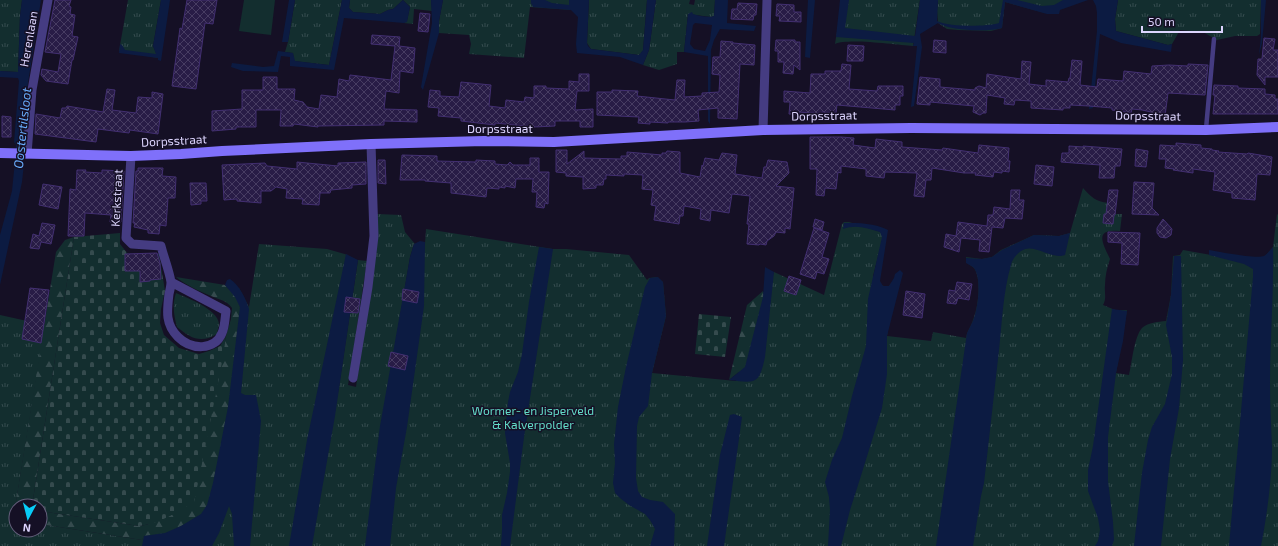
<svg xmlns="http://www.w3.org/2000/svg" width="1278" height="546" font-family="'Exo 2',sans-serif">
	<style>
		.grass { fill: url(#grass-tufts) }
		.forest { fill: url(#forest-firs) }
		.cemetery { fill: url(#cemetery-stones) }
		.garden { fill: #132e2f }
		.water { fill: #0c1b42; fill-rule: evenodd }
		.building { fill: url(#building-cross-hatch); stroke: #422f71 }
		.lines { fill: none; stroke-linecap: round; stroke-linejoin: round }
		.lane { stroke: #453c82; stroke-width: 4.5 }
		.street { stroke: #453c82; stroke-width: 9 }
		.secondary { stroke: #7f70fa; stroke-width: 10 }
		.labels { text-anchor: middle; stroke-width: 3; stroke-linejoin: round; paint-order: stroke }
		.street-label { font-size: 12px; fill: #ddd5fe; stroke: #151025 }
		.park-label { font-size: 12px; fill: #63dcc8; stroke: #151025 }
		.water-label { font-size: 13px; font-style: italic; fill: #67aafa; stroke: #151025 }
	</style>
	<defs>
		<pattern id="grass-tufts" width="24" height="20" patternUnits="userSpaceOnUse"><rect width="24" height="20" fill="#132e2f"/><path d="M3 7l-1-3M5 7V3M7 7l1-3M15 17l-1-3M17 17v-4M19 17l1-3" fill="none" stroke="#354b4e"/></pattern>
		<pattern id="forest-firs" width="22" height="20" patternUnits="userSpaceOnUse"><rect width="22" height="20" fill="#132e2f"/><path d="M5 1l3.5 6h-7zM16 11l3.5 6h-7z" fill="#354b4e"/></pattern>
		<pattern id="cemetery-stones" width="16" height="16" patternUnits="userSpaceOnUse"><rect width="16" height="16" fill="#132e2f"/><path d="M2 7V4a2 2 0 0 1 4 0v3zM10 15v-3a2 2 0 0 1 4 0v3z" fill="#354b4e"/></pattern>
		<pattern id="building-cross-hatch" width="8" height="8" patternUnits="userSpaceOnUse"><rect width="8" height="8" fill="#281c46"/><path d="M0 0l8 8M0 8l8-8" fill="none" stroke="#473c62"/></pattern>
	</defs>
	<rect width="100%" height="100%" fill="#151025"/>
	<path class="grass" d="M 0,0 L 22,0 L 20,16 L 18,72 L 0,71 Z
		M 128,0 L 161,0 L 153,46 L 158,58 L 119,51 Z
		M 295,0 L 342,0 L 329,65 L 294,61 L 293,53 L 285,52 L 288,42 Z
		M 350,0 L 403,0 L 393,9 L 388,10 L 380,14 L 353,12 L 349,8 Z
		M 403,0 L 431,0 L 432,11 L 414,9 L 413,24 L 404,23 L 407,21 L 410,7 Z
		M 443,0 L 569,0 L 571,10 L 530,7 L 524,58 L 469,54 L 471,44 L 469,35 L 439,33 L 439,21 Z
		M 589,0 L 647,0 L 643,51 L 639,55 L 591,49 L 587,43 Z
		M 656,0 L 690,0 L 689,4 L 694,5 L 695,0 L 715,0 L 714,16 L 711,17 L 688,14 L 684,52 L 677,52 L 677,64 L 659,70 L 643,65 L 649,50 Z
		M 842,0 L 920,0 L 913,46 C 897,45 848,38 835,44 Z
		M 938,0 L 1078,0 L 1045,13 L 1005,2 L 1002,28 L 991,31 L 958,30 L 947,29 L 938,23 L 937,11 Z
		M 1118,0 L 1261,0 L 1260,34 L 1257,36 L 1235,36 L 1217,40 L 1203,32 L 1180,30 L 1172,44 L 1168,45 L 1116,31 L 1115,19 Z
		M 1083,188 C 1092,198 1095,201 1108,203 L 1108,214 L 1122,214 L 1120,231 C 1093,228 1103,244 1110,259 C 1107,268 1105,276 1105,285 C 1104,292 1107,298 1103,305 L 1115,310 L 1127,310 L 1116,373 L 1129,375 C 1132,363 1134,337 1142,328 C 1149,322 1158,322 1166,321 L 1171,295 L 1173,256 L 1180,255 L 1183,250 L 1211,255 L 1264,260 L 1266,255 L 1273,247 L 1277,214 L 1278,215 L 1278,546 L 0,546 L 0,315 L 45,325 L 13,520 L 16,520 L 16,530 L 40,530 L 40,524 L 142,540 L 240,307 L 226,286 L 239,288 L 249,307 L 259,244 L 327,249 L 348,255 L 325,392 L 338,393 L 358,260 L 367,261 L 348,385 L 356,387 L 378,234 L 377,214 L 401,215 L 405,232 L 415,244 L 414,244 L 410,257 L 392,364 L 425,244 L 426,229 L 553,249 L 566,249 L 629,255 L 647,280 L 649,278 L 657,277 L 663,282 L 666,316 L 652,373 L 736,381 L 763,292 L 767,292 L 774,272 L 824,295 L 842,224 L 844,222 L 849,222 L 884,233 L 873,276 C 878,283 880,287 889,286 L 897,275 L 887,336 L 931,341 L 933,332 L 966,338 C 967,331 971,327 973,320 C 978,308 982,279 974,268 C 972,266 968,264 966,262 L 966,257 L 982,259 L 992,257 L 1001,250 L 1034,235 L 1059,236 L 1070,233 Z
		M 176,293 C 187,298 218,309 219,324 C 219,327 217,331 217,334 C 200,344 191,338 177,327 C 174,316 172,305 176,293 Z"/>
	<path class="forest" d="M 74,237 L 32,506 L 16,506 L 16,520 L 13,520 L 56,252 L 65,240 Z
		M 176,277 L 225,285 L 235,297 L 240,307 L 228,407 L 213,483 L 207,505 L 201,514 L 181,526 L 165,533 L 144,536 L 142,540 L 40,524 L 40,511 L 139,526 C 159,524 177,512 194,502 L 220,373 L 226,336 L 231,319 L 232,308 C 226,300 220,300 211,296 C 199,291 186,285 176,277 Z
		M 763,291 L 763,297 L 745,367 L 729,380 L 747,305 Z"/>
	<path class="cemetery" d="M 120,233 L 120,244 L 128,254 L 159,254 L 165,291 L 161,309 L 160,323 L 164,335 L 179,348 L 199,354 L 209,351 L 220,346 L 226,336 L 220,373 L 194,502 C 177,512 159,524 139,526 L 40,511 L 40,506 L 32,506 L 74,237 Z
		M 699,314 L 731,317 L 725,357 L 695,354 Z"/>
	<path class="garden" d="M 244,0 L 275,0 L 271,35 L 239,31 Z"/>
	<path class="water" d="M 22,0 L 41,0 L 27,89 L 22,162 L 24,164 L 22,182 L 0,285 L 0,235 L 12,191 L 15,161 L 16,145 L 14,142 L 19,81 L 18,78 L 0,77 L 0,71 L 18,72 L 20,16 Z
		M 161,0 L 170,0 L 161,61 L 158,60 L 158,58 L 119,53 L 120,44 L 122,45 L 125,50 L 156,54 L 153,46 Z
		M 289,0 L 295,0 L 288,42 L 282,42 Z
		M 342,0 L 350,0 L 349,8 L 353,12 L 380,14 L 388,10 L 393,9 L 403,0 L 410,7 L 407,22 L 404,23 L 344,18 L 334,70 L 290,66 L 290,57 L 281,56 L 278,72 L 243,71 L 231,67 L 232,63 L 263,67 L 274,66 L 278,51 L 293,53 L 295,61 L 329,65 Z
		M 431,0 L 443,0 L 439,21 L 439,33 L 423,90 L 421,87 L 432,23 Z
		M 531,0 L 545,0 L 552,3 L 569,5 L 569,0 L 589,0 L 587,43 L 588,46 L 591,49 L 639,55 L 643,50 L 647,0 L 656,0 L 649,50 L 643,65 L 620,57 L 577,53 L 576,44 L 578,17 L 571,10 L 533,7 L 531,3 Z
		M 715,0 L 728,0 L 727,23 L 756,26 L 754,31 L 720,29 L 714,40 L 711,50 L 710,124 L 708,121 L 708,56 L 684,52 L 688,14 L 692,12 L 693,14 C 699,16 709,18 714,16 ZM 695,23 L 712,25 L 710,40 L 705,51 L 694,49 L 690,44 L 693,25 Z
		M 808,0 L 815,0 L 810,58 L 805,57 Z
		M 840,0 L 849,0 L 845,28 L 915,36 L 920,0 L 938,0 L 937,21 C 950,27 985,27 999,23 L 1003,0 L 1017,0 L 1042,6 L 1054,5 L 1063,0 L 1088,0 L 1060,10 L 1059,14 L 1047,14 L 1005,2 L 1002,28 C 987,32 951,31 938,23 L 920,34 L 922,47 L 914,106 L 911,107 L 917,46 L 913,46 L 914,43 L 836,37 Z
		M 1093,0 L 1118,0 L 1115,19 L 1116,31 L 1168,45 L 1172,44 L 1171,52 L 1121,43 L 1100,34 L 1093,108 L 1089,109 L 1097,31 L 1097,13 L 1096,6 Z
		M 1261,0 L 1266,0 L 1262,43 L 1259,55 L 1261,37 Z
		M 844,223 C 859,223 875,223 888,230 L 880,281 L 883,286 L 889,286 L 894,278 L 895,274 L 900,270 L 903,273 L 887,336 L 887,374 L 882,408 L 859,482 L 850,510 L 841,546 L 828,546 L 830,510 L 829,497 L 825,482 L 832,460 L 842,438 L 852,396 L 866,346 L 868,299 L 882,237 L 880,232 C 868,228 855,224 843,229 Z
		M 1070,233 L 1065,255 C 1050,260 1034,242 1021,251 C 1017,254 1012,259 1011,265 C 1003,292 1002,323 999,350 C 994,394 989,439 984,483 L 981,496 L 973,546 L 936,546 L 967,333 C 969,329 971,325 973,321 C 978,309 982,279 974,268 C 972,266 968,264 966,263 L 966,258 L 982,259 L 992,257 L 1002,250 L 1034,235 L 1059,236 Z
		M 420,241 L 425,242 L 424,306 L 407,427 L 396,488 L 390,546 L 365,546 L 380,426 L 410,257 L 414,244 Z
		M 539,247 L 553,249 L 524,437 L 510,546 L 501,546 L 502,530 L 502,515 L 507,493 L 510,472 L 510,463 L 505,433 L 508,402 L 510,392 L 518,372 L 522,354 L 529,302 Z
		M 1273,247 C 1274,292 1270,338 1270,383 C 1270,404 1271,425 1272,447 C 1272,478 1267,515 1261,546 L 1229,546 L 1253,277 L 1253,269 L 1244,264 L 1209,255 L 1209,250 C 1220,252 1256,259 1264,256 C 1268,254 1270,250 1273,247 Z
		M 346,254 L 358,260 L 335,416 L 312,546 L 289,546 L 307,440 Z
		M 1174,256 L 1181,256 L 1183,360 L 1179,408 L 1170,459 L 1161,546 L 1134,546 L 1142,473 L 1148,440 L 1152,427 L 1165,404 L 1172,374 L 1172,357 L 1166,325 L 1171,295 Z
		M 765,267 L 774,272 L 765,357 C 759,385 756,383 729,380 L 745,367 L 763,297 Z
		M 658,277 L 663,282 L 666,316 L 652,373 L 648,406 L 639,417 L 637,426 L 636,478 L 638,491 L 642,497 L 650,500 L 663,502 L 675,514 L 674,546 L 650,546 L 655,529 L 650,520 L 645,514 L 629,505 L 620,498 L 615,493 L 613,483 L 615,463 L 614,444 L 618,407 L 626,367 L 645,287 L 650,278 Z
		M 230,279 C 240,286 245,297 249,309 L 241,393 L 245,395 L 256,395 L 261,421 L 250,546 L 234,546 L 232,514 L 229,506 L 219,533 L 212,546 L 142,546 L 144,536 L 165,533 L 181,526 L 201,514 L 207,505 L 213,483 L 228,407 L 240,307 L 235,297 L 225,285 L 227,280 Z
		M 1112,309 L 1127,311 L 1123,341 L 1116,373 L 1108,437 L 1108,481 L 1113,522 L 1114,540 L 1112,546 L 1095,546 L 1098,541 L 1100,530 L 1098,518 L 1088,491 L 1088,470 L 1093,446 Z
		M 734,414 L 742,417 L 724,546 L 707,546 L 720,455 L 730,415 Z"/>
	<path class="building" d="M 55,0 L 71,0 L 69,6 L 71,7 L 70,14 L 75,15 L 72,36 L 78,37 L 73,60 L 72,60 L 68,84 L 46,81 L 41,75 L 42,69 L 58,72 L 61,54 L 45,52 Z
		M 187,0 L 217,0 L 213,24 L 205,23 L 196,89 L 172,86 L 180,28 L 182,29 Z
		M 738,3 L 757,4 L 756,15 L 754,15 L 753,20 L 731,19 L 732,9 L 737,9 Z
		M 777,4 L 794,5 L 794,12 L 801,12 L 801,22 L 779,21 L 780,16 L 776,16 Z
		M 420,13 L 430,14 L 428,32 L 418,31 Z
		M 372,35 L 400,37 L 399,46 L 415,48 L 413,73 L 400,71 L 399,93 L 386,91 L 384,109 L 417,110 L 417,122 L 384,121 L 384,125 L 318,126 L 318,127 L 294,124 L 293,126 L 280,126 L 281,110 L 256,110 L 256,127 L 236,127 L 236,129 L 212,131 L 212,111 L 242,109 L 242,90 L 263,90 L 263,77 L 277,77 L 277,89 L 295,89 L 294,100 L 303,102 L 307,107 L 319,109 L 321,95 L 337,97 L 339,79 L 349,81 L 350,75 L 391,80 L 395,46 L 371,44 Z
		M 1264,38 L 1275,39 L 1273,50 L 1278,50 L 1278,77 L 1265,77 L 1265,85 L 1257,75 L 1258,59 L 1262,59 Z
		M 776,40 L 795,40 L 795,42 L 800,42 L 800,70 L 794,65 L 793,74 L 783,73 L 784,62 L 778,62 L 778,51 L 775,51 Z
		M 934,40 L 946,41 L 946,53 L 933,52 Z
		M 721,41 L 733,42 L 733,43 L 755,45 L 754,65 L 740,64 L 737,119 L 718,118 L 718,108 L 698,110 L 699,121 L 685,122 L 668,122 L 668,123 L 650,122 L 650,124 L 638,123 L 639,117 L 597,115 L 597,92 L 612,92 L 612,90 L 638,91 L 637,96 L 675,100 L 677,80 L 685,80 L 684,97 L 702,96 L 702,93 L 719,92 L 720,75 L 712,74 L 713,57 L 720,57 Z
		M 848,45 L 864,46 L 863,61 L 847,61 Z
		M 1072,60 L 1082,61 L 1080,85 L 1097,87 L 1098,79 L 1123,81 L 1124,71 L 1151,74 L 1152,66 L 1169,65 L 1188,66 L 1188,64 L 1208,65 L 1205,95 L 1168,93 L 1165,116 L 1151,114 L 1151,112 L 1142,110 L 1132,109 L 1131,113 L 1112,110 L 1112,108 L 1089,106 L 1070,105 L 1070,108 L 1063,108 L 1063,110 L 1031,108 L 1031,101 L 1015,100 L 1014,105 L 1004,104 L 1005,98 L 987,95 L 986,113 L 983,113 L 980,115 L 973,112 L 974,106 L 930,102 L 930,105 L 917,104 L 920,77 L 940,79 L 940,87 L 975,90 L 975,88 L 979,86 L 986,88 L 987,74 L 1021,79 L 1022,61 L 1031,62 L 1029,84 L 1046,86 L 1046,80 L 1068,82 L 1069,78 L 1070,78 Z
		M 842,64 L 851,65 L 849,89 L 877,91 L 878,86 L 903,86 L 903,96 L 900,96 L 900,105 L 895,105 L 895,110 L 837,105 L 836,113 L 822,112 L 822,114 L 799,112 L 799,115 L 789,114 L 790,102 L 784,102 L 784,91 L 810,93 L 811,74 L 825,74 L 825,71 L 841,71 Z
		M 579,74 L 589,74 L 589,91 L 577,91 L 575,110 L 593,109 L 593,127 L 580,127 L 580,121 L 555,121 L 555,126 L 534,127 L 495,123 L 495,125 L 461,121 L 461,118 L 438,116 L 439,108 L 428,107 L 430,90 L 440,91 L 440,96 L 459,97 L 461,82 L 491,85 L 489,106 L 505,108 L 506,100 L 524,102 L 525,97 L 534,98 L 534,86 L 546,86 L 546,88 L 569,89 L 569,81 L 579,82 Z
		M 1214,85 L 1238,86 L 1238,88 L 1265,89 L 1265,94 L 1275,95 L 1275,99 L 1278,99 L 1278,114 L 1213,114 L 1215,95 L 1213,95 Z
		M 107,89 L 115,90 L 112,110 L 136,113 L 138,97 L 152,98 L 152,92 L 163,94 L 158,134 L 130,130 L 129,133 L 98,129 L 96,142 L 35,134 L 36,114 L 60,118 L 62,108 L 66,108 L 67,106 L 103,112 Z
		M 2,116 L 11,117 L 11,137 L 2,137 Z
		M 810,137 L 841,137 L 854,138 L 853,145 L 875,148 L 876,139 L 902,142 L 902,147 L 942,150 L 943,148 L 978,153 L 979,145 L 1009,148 L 1008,161 L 1010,161 L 1009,172 L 1002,171 L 1002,173 L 994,172 L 993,177 L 975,175 L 976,173 L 964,173 L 932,168 L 931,180 L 926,180 L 924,197 L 914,196 L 917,173 L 885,172 L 884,178 L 866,176 L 866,169 L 841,166 L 841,173 L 838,172 L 836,189 L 825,188 L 824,196 L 816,195 L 817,169 L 810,169 Z
		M 1176,143 L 1201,145 L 1201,148 L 1212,149 L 1212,150 L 1219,151 L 1218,152 L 1247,154 L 1248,153 L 1272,157 L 1270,175 L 1257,174 L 1255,200 L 1232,198 L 1232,193 L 1213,190 L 1215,172 L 1193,169 L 1193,173 L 1173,170 L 1174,169 L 1165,168 L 1166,159 L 1159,159 L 1160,145 L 1176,146 Z
		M 1069,146 L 1083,147 L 1083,146 L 1122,149 L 1120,166 L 1115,166 L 1114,178 L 1099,178 L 1100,165 L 1061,162 L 1062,153 L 1069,153 Z
		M 1136,149 L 1148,151 L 1146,167 L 1135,166 Z
		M 556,150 L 567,150 L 567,164 L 584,151 L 584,158 L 621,159 L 621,156 L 627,156 L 627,152 L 662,155 L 662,153 L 666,153 L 667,151 L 680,152 L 680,173 L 700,177 L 702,165 L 703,166 L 705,158 L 719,160 L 722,153 L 737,155 L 735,174 L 762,178 L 764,167 L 766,167 L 768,160 L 787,162 L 789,173 L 776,186 L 794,188 L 790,229 L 785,228 L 785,233 L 776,232 L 774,236 L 767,241 L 766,245 L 760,244 L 759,245 L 747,244 L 749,224 L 747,224 L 750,196 L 732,194 L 729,213 L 711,210 L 710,221 L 700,219 L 701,209 L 684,206 L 683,216 L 680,216 L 679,224 L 654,220 L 656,206 L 651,205 L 653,190 L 642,189 L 643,175 L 624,174 L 624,176 L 606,175 L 606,179 L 604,179 L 603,185 L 596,185 L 596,188 L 583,189 L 583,177 L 566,176 L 566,173 L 556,172 Z
		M 402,155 L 437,156 L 437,161 L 476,162 L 476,160 L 495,161 L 495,164 L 507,165 L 510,162 L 513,165 L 530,165 L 530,158 L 539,158 L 539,172 L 549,172 L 548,204 L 545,203 L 544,208 L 536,207 L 537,192 L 532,192 L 533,179 L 516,179 L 515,188 L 505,186 L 505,188 L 499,187 L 499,189 L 487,188 L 486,197 L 451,193 L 451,183 L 425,181 L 425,180 L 400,180 Z
		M 378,160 L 385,160 L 386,184 L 378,183 Z
		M 297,162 L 338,166 L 338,163 L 366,162 L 366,184 L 352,185 L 352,188 L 331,190 L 330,193 L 320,193 L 319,205 L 302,204 L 303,199 L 286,198 L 287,189 L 276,187 L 271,191 L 261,191 L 261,203 L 237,201 L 237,199 L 224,200 L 222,165 L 265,163 L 267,166 L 297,169 Z
		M 1036,165 L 1054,167 L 1052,186 L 1034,184 Z
		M 138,168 L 163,168 L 162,176 L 176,177 L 175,198 L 168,198 L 166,226 L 160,225 L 159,234 L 148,233 L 148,230 L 134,227 L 135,223 L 133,223 L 136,171 L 138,171 Z
		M 77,170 L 86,170 L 85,172 L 102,173 L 102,170 L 124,171 L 121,222 L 110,222 L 111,215 L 85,213 L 84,236 L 68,236 L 70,189 L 76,190 Z
		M 1134,182 L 1154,183 L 1152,208 L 1159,215 L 1132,214 Z
		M 190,183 L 206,183 L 207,201 L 201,201 L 201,204 L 191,205 Z
		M 43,184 L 62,187 L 58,209 L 39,205 Z
		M 1011,190 L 1020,190 L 1019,200 L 1024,200 L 1022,219 L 1005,218 L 1003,228 L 992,227 L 989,252 L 979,251 L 980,240 L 961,238 L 959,252 L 944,247 L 946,234 L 956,236 L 958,222 L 987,226 L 988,215 L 993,215 L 994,207 L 1010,209 Z
		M 1109,190 L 1118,190 L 1115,215 L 1114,215 L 1113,224 L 1103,223 L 1104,214 L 1106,214 Z
		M 815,219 L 824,222 L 822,230 L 813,227 Z
		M 1163,219 L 1172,229 L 1171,235 L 1166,238 L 1160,237 L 1157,233 L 1157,228 Z
		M 42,223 L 55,225 L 51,244 L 41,242 L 39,249 L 30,248 L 33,234 L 39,236 Z
		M 814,228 L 829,233 L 822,257 L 829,259 L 824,274 L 817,272 L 815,279 L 800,274 Z
		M 1108,232 L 1140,233 L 1138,265 L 1121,264 L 1122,243 L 1108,242 Z
		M 157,253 L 160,263 L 161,279 L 150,280 L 150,281 L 140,282 L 140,271 L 125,271 L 125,254 Z
		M 789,276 L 801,280 L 796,295 L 784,291 Z
		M 957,282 L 972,284 L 969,300 L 958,298 L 956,304 L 947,303 L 949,290 L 955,291 Z
		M 30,288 L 49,290 L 41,343 L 22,339 Z
		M 403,289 L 419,292 L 417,303 L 402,300 Z
		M 906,291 L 925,294 L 922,318 L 903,315 Z
		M 346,297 L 360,299 L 358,313 L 344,312 Z
		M 391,352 L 408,356 L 405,370 L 388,366 Z"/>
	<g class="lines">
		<path class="lane" d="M 1206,129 L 1214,39"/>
		<path class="street" d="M 763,130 L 767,0
			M 27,154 L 32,90 L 48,0
			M 131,156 L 126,238 L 132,244 L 161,246 C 164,258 169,270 171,282 C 171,286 170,290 169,294 C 167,311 165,324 178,337 C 191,350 215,351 222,333 C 225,326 225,318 226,311 L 171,282
			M 353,378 L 368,287 L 374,236 L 371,144"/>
		<path class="secondary" d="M 0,153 L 131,156 L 181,154 L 222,151 L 371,144 L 484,141 L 554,142 L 763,130 L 911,128 L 1206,130 L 1278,127"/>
	</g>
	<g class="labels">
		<g class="street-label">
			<text transform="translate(29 39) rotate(-80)" y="4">Herenlaan</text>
			<text transform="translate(824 116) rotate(-1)" y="4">Dorpsstraat</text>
			<text transform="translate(1148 116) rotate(1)" y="4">Dorpsstraat</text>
			<text x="500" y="133">Dorpsstraat</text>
			<text transform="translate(174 141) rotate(-3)" y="4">Dorpsstraat</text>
			<text transform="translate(117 198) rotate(-87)" y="4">Kerkstraat</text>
		</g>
		<g class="park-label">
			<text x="533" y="415">Wormer- en Jisperveld<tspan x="533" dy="14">&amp; Kalverpolder</tspan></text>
		</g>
		<g class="water-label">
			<text transform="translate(22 128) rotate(-84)" y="5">Oostertilsloot</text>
		</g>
	</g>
	<g transform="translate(28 518) rotate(187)"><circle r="19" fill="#151025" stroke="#655f7c"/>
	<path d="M0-3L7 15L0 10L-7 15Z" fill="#08cbf7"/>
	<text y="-6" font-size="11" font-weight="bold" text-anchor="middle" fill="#ddd5fe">N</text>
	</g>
	<path d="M1142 26v6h80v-6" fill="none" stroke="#ddd5fe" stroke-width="2"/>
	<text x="1148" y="26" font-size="12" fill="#ddd5fe" stroke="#151025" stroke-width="3" paint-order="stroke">50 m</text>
</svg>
